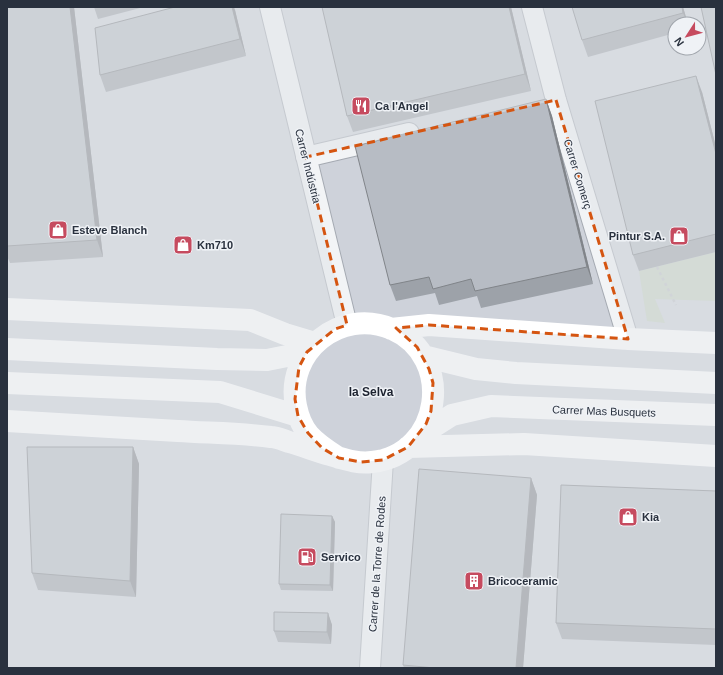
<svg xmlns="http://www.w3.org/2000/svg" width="723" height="675" font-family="Arial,sans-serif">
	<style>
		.built { fill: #ced2da; fill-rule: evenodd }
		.green { fill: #c5d1c1 }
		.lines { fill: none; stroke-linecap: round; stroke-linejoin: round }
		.street-casing { stroke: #a5aab2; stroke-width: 22 }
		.path { stroke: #bec1c6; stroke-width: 2.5; stroke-dasharray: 3 3; stroke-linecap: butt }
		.street { stroke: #f2f4f6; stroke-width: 20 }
		.secondary { stroke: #fff; stroke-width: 22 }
		.wall { fill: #9da2a9 }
		.shaded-wall { fill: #808489 }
		.building { fill: #b7bcc4; stroke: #808489 }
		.marked { fill: none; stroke: #d55511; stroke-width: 3; stroke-dasharray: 8 5; stroke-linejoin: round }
		.labels { text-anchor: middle; stroke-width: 3; stroke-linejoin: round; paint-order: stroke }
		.poi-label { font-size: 11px; font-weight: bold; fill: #29313e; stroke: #eff2f6; text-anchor: start }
		.street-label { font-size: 11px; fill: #29313e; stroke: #eff2f6 }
		.neighbourhood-label { font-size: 12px; font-weight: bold; fill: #1c222f; stroke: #eff2f6 }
	</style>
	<rect width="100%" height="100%" fill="#e0e3e8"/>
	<path class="built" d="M 7,7 L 716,7 L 716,668 L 7,668 ZM 675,24 L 699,24 L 699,48 L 675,48 Z"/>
	<path class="green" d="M 716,252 L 716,301 L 655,299 L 665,323 L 647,321 L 639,271 Z"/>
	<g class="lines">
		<defs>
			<path id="street" d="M 270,7 L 347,325
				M 532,7 L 556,100 L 628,339
				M 306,157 L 409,133
				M 370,668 L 383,460"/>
		</defs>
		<use href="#street" class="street-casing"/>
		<path class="path" d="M 657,267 L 676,305"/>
		<use href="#street" class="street"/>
		<path class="secondary" d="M 7,309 L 250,320 L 285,334 L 315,343
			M 391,329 L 429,325 L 628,339 L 716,343
			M 7,349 L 217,359 L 267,360 L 307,352
			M 423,356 L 476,369 L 516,373 L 716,383
			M 7,383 L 220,392 L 298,416
			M 7,421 C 64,424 121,428 178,431 C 208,433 240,433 271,437 C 277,437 283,440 289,442 C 303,446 316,451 330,455 C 344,459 357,464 372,462 C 442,455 456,357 392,329 C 340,307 285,352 296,406 C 298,416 302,427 309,435 C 318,445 328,451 339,458
			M 419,436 L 452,415 L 491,406 L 716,415
			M 408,447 L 524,444 L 716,456"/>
	</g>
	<path class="wall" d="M 7,7 L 74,7 L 103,257 L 10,263 L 7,256 Z
		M 94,7 L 144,7 L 98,19 Z
		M 511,7 L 531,91 L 353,132 L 347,116 Z
		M 683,7 L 688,24 L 675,24 L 675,33 L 588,57 L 582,40 Z
		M 235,10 L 246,56 L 106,92 L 100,75 Z
		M 702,92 L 716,147 L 716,252 L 639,271 L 633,255 Z
		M 546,99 L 552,116 L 593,284 L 481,308 L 477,296 L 439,305 L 435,293 L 396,301 L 390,285 Z
		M 133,447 L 139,464 L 136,597 L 38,590 L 32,573 Z
		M 531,478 L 537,495 L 523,668 L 404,668 L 403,665 Z
		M 716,491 L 716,645 L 562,639 L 556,623 Z
		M 332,516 L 335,522 L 333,591 L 281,590 L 279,584 Z
		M 328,613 L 332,625 L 331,644 L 278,642 L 274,631 Z"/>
	<path class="shaded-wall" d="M 70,7 L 74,7 L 103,257 L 97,240 Z
		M 232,7 L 234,7 L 235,10 L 246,56 L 240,39 Z
		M 509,7 L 511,7 L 531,91 L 525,74 Z
		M 682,7 L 683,7 L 688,24 L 683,13 Z
		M 696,76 L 702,92 L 716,147 L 716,154 Z
		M 546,99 L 552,116 L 593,284 L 587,267 Z
		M 133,447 L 139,464 L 136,597 L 130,581 Z
		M 531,478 L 537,495 L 523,668 L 516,668 Z
		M 332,516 L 335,522 L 333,591 L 330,585 Z
		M 328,613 L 332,625 L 331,644 L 327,632 Z"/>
	<path class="building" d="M 7,7 L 70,7 L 97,240 L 7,246 Z
		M 175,7 L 232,7 L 240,39 L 100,75 L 95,28 Z
		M 322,7 L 509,7 L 525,74 L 347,116 Z
		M 572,7 L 682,7 L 683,13 L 582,40 Z
		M 701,7 L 716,7 L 716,75 Z
		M 696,76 L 716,154 L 716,234 L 633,255 L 595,101 Z
		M 546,99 L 587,267 L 475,291 L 471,279 L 433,289 L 429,277 L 390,285 L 355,146 Z
		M 27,447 L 133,447 L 130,581 L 32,573 Z
		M 419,469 L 531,478 L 516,668 L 435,668 L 403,665 Z
		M 561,485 L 716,491 L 716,629 L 556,623 Z
		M 281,514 L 332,516 L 330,585 L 279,584 Z
		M 274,612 L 328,613 L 327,632 L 274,631 Z"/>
	<path d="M0 0H723V675H0ZM 556,100 L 628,339 L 429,325 L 396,328 L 417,347 L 429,369 L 433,383 L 431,411 L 426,424 L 408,447 L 383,460 L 361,462 L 339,458 L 322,448 L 308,433 L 298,416 L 295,399 L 299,367 L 307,352 L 335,329 L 347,325 L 306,157 Z" fill="#e0e3e8" fill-opacity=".55" fill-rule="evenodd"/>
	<path class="marked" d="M 556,100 L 628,339 L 429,325 L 396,328 L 417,347 L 429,369 L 433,383 L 431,411 L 426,424 L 408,447 L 383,460 L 361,462 L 339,458 L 322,448 L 308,433 L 298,416 L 295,399 L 299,367 L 307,352 L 335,329 L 347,325 L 306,157 Z"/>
	<defs>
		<symbol id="restaurant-square" viewBox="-11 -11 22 22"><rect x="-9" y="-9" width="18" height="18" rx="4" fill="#c64b5f" stroke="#eff2f6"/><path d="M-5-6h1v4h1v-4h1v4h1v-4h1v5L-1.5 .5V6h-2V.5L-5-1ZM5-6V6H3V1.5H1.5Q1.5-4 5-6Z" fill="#fff"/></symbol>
		<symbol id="shop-square" viewBox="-11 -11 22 22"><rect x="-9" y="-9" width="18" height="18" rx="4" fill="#c64b5f" stroke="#eff2f6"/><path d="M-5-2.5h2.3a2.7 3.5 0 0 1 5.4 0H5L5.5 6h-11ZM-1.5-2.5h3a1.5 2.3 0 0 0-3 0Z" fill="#fff"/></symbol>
		<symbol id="fuel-square" viewBox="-11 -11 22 22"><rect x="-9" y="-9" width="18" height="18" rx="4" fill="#c64b5f" stroke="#eff2f6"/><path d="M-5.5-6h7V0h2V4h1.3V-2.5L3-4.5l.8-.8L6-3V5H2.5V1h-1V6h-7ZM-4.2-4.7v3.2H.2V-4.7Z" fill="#fff"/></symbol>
		<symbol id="building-square" viewBox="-11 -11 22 22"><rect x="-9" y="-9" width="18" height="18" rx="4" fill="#c64b5f" stroke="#eff2f6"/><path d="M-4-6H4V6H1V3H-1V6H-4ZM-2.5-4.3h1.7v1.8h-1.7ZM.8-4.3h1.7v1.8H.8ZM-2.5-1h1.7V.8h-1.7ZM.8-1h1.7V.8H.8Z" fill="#fff"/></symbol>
	</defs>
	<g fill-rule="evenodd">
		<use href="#restaurant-square" x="350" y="95" width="22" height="22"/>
		<use href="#shop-square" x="47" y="219" width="22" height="22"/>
		<use href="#shop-square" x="668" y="225" width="22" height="22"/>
		<use href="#shop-square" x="172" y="234" width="22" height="22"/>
		<use href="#shop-square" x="617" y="506" width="22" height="22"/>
		<use href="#fuel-square" x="296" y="546" width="22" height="22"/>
		<use href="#building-square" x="463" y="570" width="22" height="22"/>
	</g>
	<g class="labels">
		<g class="poi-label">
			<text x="375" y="110">Ca l'Angel</text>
			<text x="72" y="234">Esteve Blanch</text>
			<text x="665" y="240" text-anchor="end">Pintur S.A.</text>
			<text x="197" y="249">Km710</text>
			<text x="642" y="521">Kia</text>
			<text x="321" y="561">Servico</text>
			<text x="488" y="585">Bricoceramic</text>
		</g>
		<g class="street-label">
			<text transform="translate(308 166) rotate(76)" y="4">Carrer Indústria</text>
			<text transform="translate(578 174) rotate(73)" y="4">Carrer Comerç</text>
			<text transform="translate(604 411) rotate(2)" y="4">Carrer Mas Busquets</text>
			<text transform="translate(377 564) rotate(-86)" y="4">Carrer de la Torre de Rodes</text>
		</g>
		<g class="neighbourhood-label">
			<text x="371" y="396">la Selva</text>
		</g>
	</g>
	<rect width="723" height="675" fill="none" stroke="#29313e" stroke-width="16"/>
	<g transform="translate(687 36) rotate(234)"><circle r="19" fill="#eff2f6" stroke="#a0a5ac"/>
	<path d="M0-3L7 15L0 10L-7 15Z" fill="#c64b5f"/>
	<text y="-6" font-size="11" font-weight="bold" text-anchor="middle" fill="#29313e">N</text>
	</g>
</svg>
